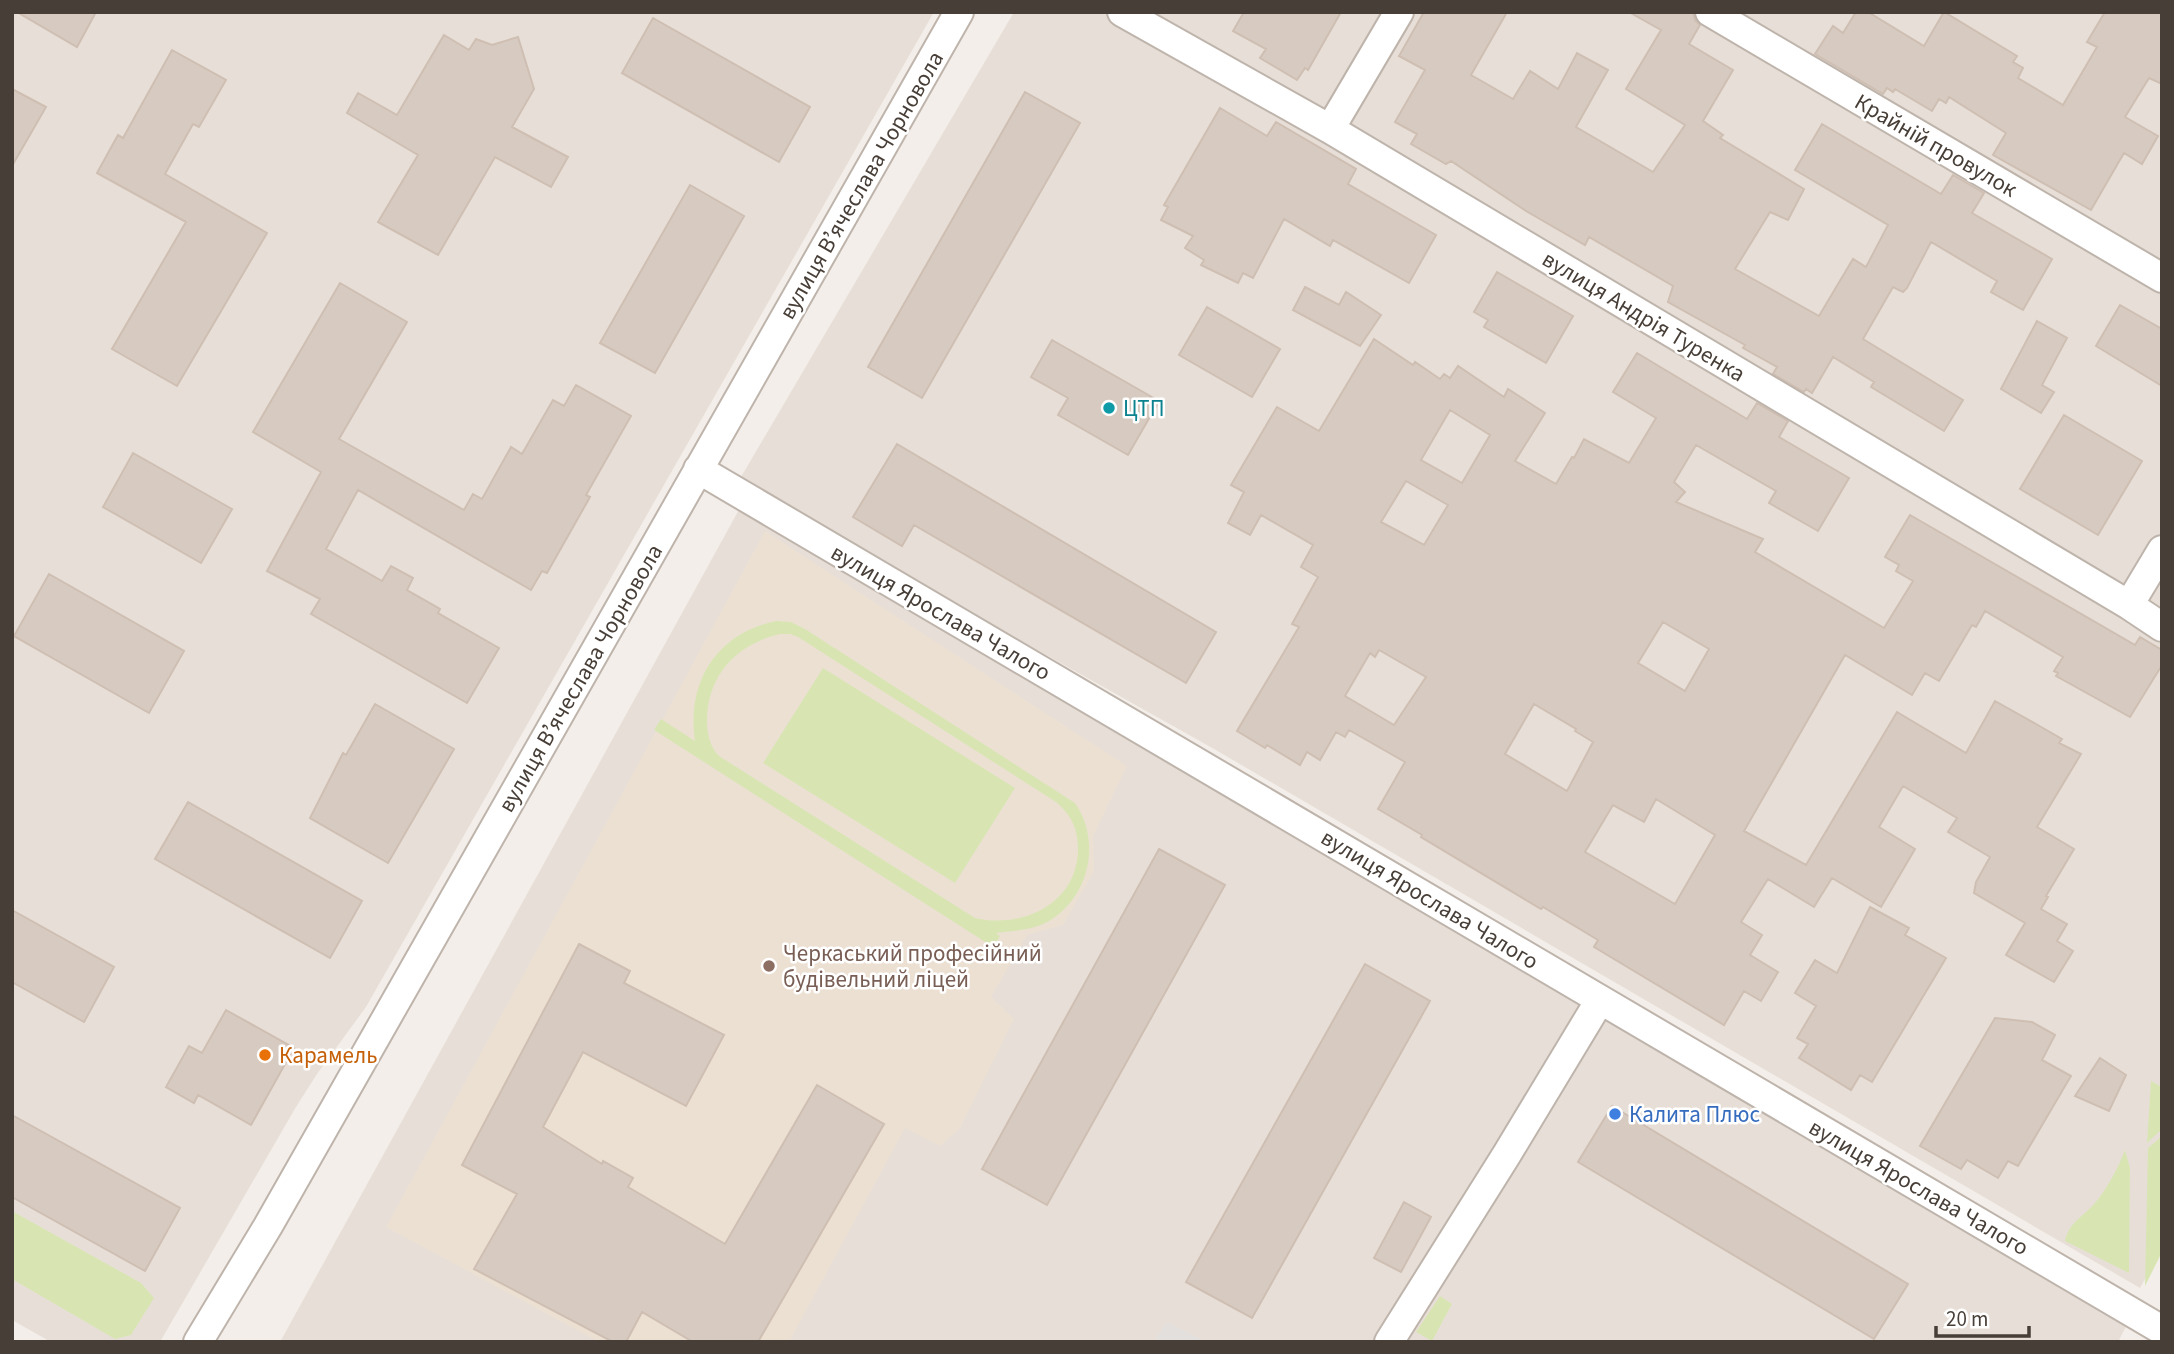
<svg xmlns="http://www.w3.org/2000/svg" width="2174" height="1354" font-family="'Source Sans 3',sans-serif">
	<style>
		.residential { fill: #e7dfd7 }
		.education { fill: #ece0d3 }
		.green { fill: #d8e5b3; fill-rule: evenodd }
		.parking { fill: #e2dfdd }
		.building { fill: #d7cbc1; stroke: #cfbeb2; stroke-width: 2; fill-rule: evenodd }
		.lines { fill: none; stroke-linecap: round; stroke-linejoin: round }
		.street-casing { stroke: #beb4ab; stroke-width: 32 }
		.street { stroke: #fff; stroke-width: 28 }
		.culture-dot { fill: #0f9aa8; stroke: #fff; stroke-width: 2.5 }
		.education-dot { fill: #8d6e63; stroke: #fff; stroke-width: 2.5 }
		.food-dot { fill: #e8710a; stroke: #fff; stroke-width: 2.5 }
		.shop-dot { fill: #3f7fe0; stroke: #fff; stroke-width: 2.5 }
		.labels { text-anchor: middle; stroke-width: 5; stroke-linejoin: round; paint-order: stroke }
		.street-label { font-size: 23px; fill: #473e37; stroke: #fff }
		.culture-label { font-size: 23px; fill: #0d838f; stroke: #fff; text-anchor: start }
		.education-label { font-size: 23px; fill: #785e54; stroke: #fff; text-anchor: start }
		.food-label { font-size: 23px; fill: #c56008; stroke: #fff; text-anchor: start }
		.shop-label { font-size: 23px; fill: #366cbe; stroke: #fff; text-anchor: start }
	</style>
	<rect width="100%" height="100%" fill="#f3eee9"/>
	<path class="residential" d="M 12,12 L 934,12 L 366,1007 L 317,1074 L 296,1107 L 160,1342 L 51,1342 L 12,1320 Z
		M 1014,12 L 2162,12 L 2162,1248 L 2140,1288 L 1214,749 L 738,482 Z
		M 746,497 L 2133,1313 L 2118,1342 L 280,1342 Z"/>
	<path class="education" d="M 765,531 L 1127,766 L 1093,836 L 1094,871 L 1063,925 L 1027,935 L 991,997 L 1014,1019 L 960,1128 L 940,1146 L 905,1128 L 789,1342 L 599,1342 L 386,1227 Z"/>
	<path class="green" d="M 776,621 L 791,622 L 805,629 L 1075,803 C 1102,842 1089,897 1049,921 C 1033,930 1014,931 996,933 L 1000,936 L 993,947 L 654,730 L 661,719 L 695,741 C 686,682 717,633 776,621 ZM 780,634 L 790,634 L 798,637 L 1056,802 C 1072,816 1078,829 1078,850 C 1077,904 1022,929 975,918 L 719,756 C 710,747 707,733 707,721 C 707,675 737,644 780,634 Z
		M 823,668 L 1015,788 L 955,883 L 763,763 Z
		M 2151,1081 L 2162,1087 L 2162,1129 L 2147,1143 Z
		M 2162,1136 L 2162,1252 L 2145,1286 L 2148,1148 Z
		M 2125,1150 L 2130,1168 L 2129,1273 L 2065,1241 C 2069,1222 2083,1217 2095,1203 C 2107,1189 2118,1168 2125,1150 Z
		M 12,1211 L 141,1283 L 154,1298 L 131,1335 L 115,1339 L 12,1279 Z
		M 1440,1296 L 1452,1304 L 1432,1341 L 1416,1332 Z"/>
	<path class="parking" d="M 1167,1322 L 1207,1342 L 1154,1342 Z"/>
	<path class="building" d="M 17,12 L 96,12 L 77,47 Z
		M 1244,12 L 1341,12 L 1308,70 L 1305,68 L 1297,80 L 1260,58 L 1266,49 L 1233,31 Z
		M 1424,12 L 1507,12 L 1471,75 L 1513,99 L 1530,71 L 1558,89 L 1577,53 L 1608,70 L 1576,127 L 1653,172 L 1685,125 L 1626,89 L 1661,30 L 1629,12 L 1693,12 L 1695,20 L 1700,25 L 1689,44 L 1733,70 L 1703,121 L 1723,135 L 1720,138 L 1804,189 L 1788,220 L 1770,212 L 1735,269 L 1819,316 L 1853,259 L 1866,267 L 1888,225 L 1795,170 L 1822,124 L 1941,194 L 1953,175 L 1984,193 L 1972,213 L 2052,259 L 2023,310 L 1991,292 L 1997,281 L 1931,242 L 1907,288 L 1903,292 L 1893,287 L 1863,339 L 1963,400 L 1944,431 L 1871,387 L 1874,382 L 1833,357 L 1812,393 L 1806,389 L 1804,392 L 1773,374 L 1777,367 L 1743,348 L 1745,345 L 1668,302 L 1673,286 L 1589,237 L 1585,245 L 1526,211 L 1451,161 L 1446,164 L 1411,144 L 1417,134 L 1395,122 L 1425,70 L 1399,56 Z
		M 1856,12 L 1868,12 L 1924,46 L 1944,12 L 2017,56 L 2013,62 L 2023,68 L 2018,78 L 2063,105 L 2097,47 L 2087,42 L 2105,12 L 2162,12 L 2162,84 L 2149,78 L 2125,117 L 2158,136 L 2142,164 L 2124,153 L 2091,210 L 1993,155 L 2006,133 L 1949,97 L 1946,103 L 1939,99 L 1932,111 L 1895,89 L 1893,92 L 1887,88 L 1883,94 L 1815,54 L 1833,26 L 1843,33 Z
		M 653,18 L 810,107 L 779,162 L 622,73 Z
		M 444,35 L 469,50 L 476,39 L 492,45 L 518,37 L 534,89 L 512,127 L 568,157 L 551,187 L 495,157 L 438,255 L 378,222 L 418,155 L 347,113 L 358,93 L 397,115 Z
		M 172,50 L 226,80 L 199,127 L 193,124 L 165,174 L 267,233 L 177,386 L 112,349 L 186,222 L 97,173 L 118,135 L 123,138 Z
		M 12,89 L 46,107 L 12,166 Z
		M 1025,92 L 1080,123 L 922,398 L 868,367 Z
		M 1220,108 L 1267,136 L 1276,122 L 1356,169 L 1348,184 L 1436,235 L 1409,283 L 1333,240 L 1330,246 L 1284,219 L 1253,278 L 1243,273 L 1238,283 L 1201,265 L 1204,260 L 1185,248 L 1193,236 L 1161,220 L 1168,207 L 1164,205 Z
		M 690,185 L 744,216 L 655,373 L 600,343 Z
		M 1497,272 L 1573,316 L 1546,363 L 1484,327 L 1488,320 L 1474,312 Z
		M 340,283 L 407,322 L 339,439 L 464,510 L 473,494 L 482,499 L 511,447 L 522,454 L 553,400 L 564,406 L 576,385 L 631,416 L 586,495 L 590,497 L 547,573 L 542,571 L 531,590 L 358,490 L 326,549 L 382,581 L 391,566 L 413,578 L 407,590 L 440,609 L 438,613 L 499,648 L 467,703 L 311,614 L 320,599 L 267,571 L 321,472 L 253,432 Z
		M 1305,287 L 1339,305 L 1346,292 L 1381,315 L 1360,346 L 1293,310 Z
		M 2120,305 L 2162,329 L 2162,386 L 2096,346 Z
		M 1207,307 L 1280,349 L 1252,397 L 1179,355 Z
		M 2037,321 L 2067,338 L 2042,385 L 2054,392 L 2041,413 L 2001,389 Z
		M 1374,339 L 1413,365 L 1415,362 L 1440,379 L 1444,374 L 1450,378 L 1458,366 L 1504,397 L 1508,389 L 1545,413 L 1515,461 L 1556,484 L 1572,457 L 1574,458 L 1584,439 L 1629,463 L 1656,418 L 1613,392 L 1637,353 L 1747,419 L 1757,403 L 1788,421 L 1779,437 L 1849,478 L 1818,531 L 1769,503 L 1776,491 L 1696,445 L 1674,482 L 1685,492 L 1676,502 L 1763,539 L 1755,552 L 1884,628 L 1913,581 L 1896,571 L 1899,565 L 1885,557 L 1910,515 L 2135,645 L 2140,637 L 2162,650 L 2162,665 L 2130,717 L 2056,676 L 2058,673 L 2054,671 L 2063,657 L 1985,611 L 1976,627 L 1972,625 L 1939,681 L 1925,673 L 1912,695 L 1845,655 L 1744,831 L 1806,865 L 1897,712 L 1966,753 L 1995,701 L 2036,724 L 2062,739 L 2059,743 L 2081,754 L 2037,827 L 2074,849 L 2046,896 L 2048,897 L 2041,909 L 2067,924 L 2057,941 L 2073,951 L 2054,982 L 2006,955 L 2025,923 L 1974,893 L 1976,882 L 1990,857 L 1948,832 L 1957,818 L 1903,786 L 1879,827 L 1915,849 L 1881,907 L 1832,878 L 1814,907 L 1768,879 L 1741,922 L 1762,935 L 1750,955 L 1778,972 L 1761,1001 L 1744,991 L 1724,1025 L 1594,947 L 1598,940 L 1543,907 L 1541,909 L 1421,837 L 1422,835 L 1378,809 L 1405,762 L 1349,730 L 1345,737 L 1336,732 L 1320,760 L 1307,752 L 1300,765 L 1267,745 L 1265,748 L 1237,731 L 1299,627 L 1292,624 L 1318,577 L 1301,567 L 1313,545 L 1261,515 L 1250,535 L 1228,523 L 1244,492 L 1231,485 L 1277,407 L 1319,431 ZM 1450,410 L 1490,435 L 1462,483 L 1421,460 ZM 1406,481 L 1448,505 L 1424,545 L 1381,522 ZM 1663,622 L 1709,649 L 1685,691 L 1638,663 ZM 1379,650 L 1426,677 L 1394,725 L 1345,696 L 1370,653 L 1375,657 ZM 1534,704 L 1576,729 L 1575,731 L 1593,742 L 1567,791 L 1505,754 ZM 1656,799 L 1715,835 L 1675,904 L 1585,852 L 1613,805 L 1644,822 Z
		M 1052,340 L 1159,401 L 1128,455 L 1058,415 L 1068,398 L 1031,377 Z
		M 2064,415 L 2142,461 L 2098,535 L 2020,489 Z
		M 897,444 L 1216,632 L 1186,683 L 914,525 L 902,546 L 853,517 Z
		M 133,453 L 232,509 L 201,563 L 103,507 Z
		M 49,574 L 184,651 L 149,713 L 14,636 Z
		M 375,704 L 454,749 L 388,863 L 310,818 L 343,753 L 346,755 Z
		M 188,802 L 362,901 L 330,958 L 155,859 Z
		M 1159,849 L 1225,885 L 1047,1205 L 982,1169 Z
		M 1870,907 L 1909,928 L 1905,935 L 1946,958 L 1872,1082 L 1860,1075 L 1851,1090 L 1799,1058 L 1808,1044 L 1797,1038 L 1816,1006 L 1795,993 L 1815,960 L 1837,973 Z
		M 12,910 L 114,967 L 84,1022 L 12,982 Z
		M 579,944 L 630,971 L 624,983 L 724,1035 L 686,1106 L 583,1052 L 543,1127 L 602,1164 L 603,1161 L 633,1178 L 628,1187 L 725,1244 L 817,1085 L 884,1124 L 758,1342 L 693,1342 L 642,1312 L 626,1342 L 613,1342 L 474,1269 L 517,1194 L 462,1165 Z
		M 1365,964 L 1430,1001 L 1252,1318 L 1186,1282 Z
		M 226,1010 L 294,1048 L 251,1125 L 198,1095 L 194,1103 L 166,1087 L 189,1046 L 202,1053 Z
		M 1995,1018 L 2032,1022 L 2055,1035 L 2042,1060 L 2071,1076 L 2018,1166 L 2008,1161 L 1998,1178 L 1967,1160 L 1961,1169 L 1920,1146 Z
		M 2100,1058 L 2126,1075 L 2109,1111 L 2075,1096 Z
		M 1612,1106 L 1908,1284 L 1874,1339 L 1578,1162 Z
		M 12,1115 L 180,1208 L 145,1271 L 12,1197 Z
		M 1404,1202 L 1431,1217 L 1401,1272 L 1374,1258 Z"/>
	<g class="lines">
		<defs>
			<path id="street" d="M 1122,12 L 1330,129 L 2129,605 L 2162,627
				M 1710,12 L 2162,278
				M 1330,129 L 1399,12
				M 698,469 L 2162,1330
				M 2129,605 L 2162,550
				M 198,1342 L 268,1226 L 959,12
				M 1389,1342 L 1507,1154 L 1600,1000"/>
		</defs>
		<use href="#street" class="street-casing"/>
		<use href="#street" class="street"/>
	</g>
	<circle class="culture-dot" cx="1109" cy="408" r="7"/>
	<circle class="education-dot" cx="769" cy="966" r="7"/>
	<circle class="food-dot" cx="265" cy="1055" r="7"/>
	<circle class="shop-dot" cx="1615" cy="1114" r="7"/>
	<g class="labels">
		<g class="street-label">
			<text transform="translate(1936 145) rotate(30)" y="8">Крайній провулок</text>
			<text transform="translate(861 185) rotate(-60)" y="8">вулиця Вʼячеслава Чорновола</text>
			<text transform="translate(1644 316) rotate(31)" y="8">вулиця Андрія Туренка</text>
			<text transform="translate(941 612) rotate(30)" y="8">вулиця Ярослава Чалого</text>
			<text transform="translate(580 678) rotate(-60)" y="8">вулиця Вʼячеслава Чорновола</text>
			<text transform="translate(1430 899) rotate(31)" y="8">вулиця Ярослава Чалого</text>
			<text transform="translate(1919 1187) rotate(30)" y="8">вулиця Ярослава Чалого</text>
		</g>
		<g class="culture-label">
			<text x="1123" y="416">ЦТП</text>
		</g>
		<g class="education-label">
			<text x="783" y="961">Черкаський професійний<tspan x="783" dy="26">будівельний ліцей</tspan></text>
		</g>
		<g class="food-label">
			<text x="279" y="1063">Карамель</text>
		</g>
		<g class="shop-label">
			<text x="1629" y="1122">Калита Плюс</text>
		</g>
	</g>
	<rect width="2174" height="1354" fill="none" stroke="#473e37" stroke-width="28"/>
	<path d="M1936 1326v10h93v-10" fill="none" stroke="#473e37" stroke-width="3.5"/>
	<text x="1946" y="1326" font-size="21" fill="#473e37" stroke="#ffffff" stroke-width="5" paint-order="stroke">20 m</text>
</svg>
